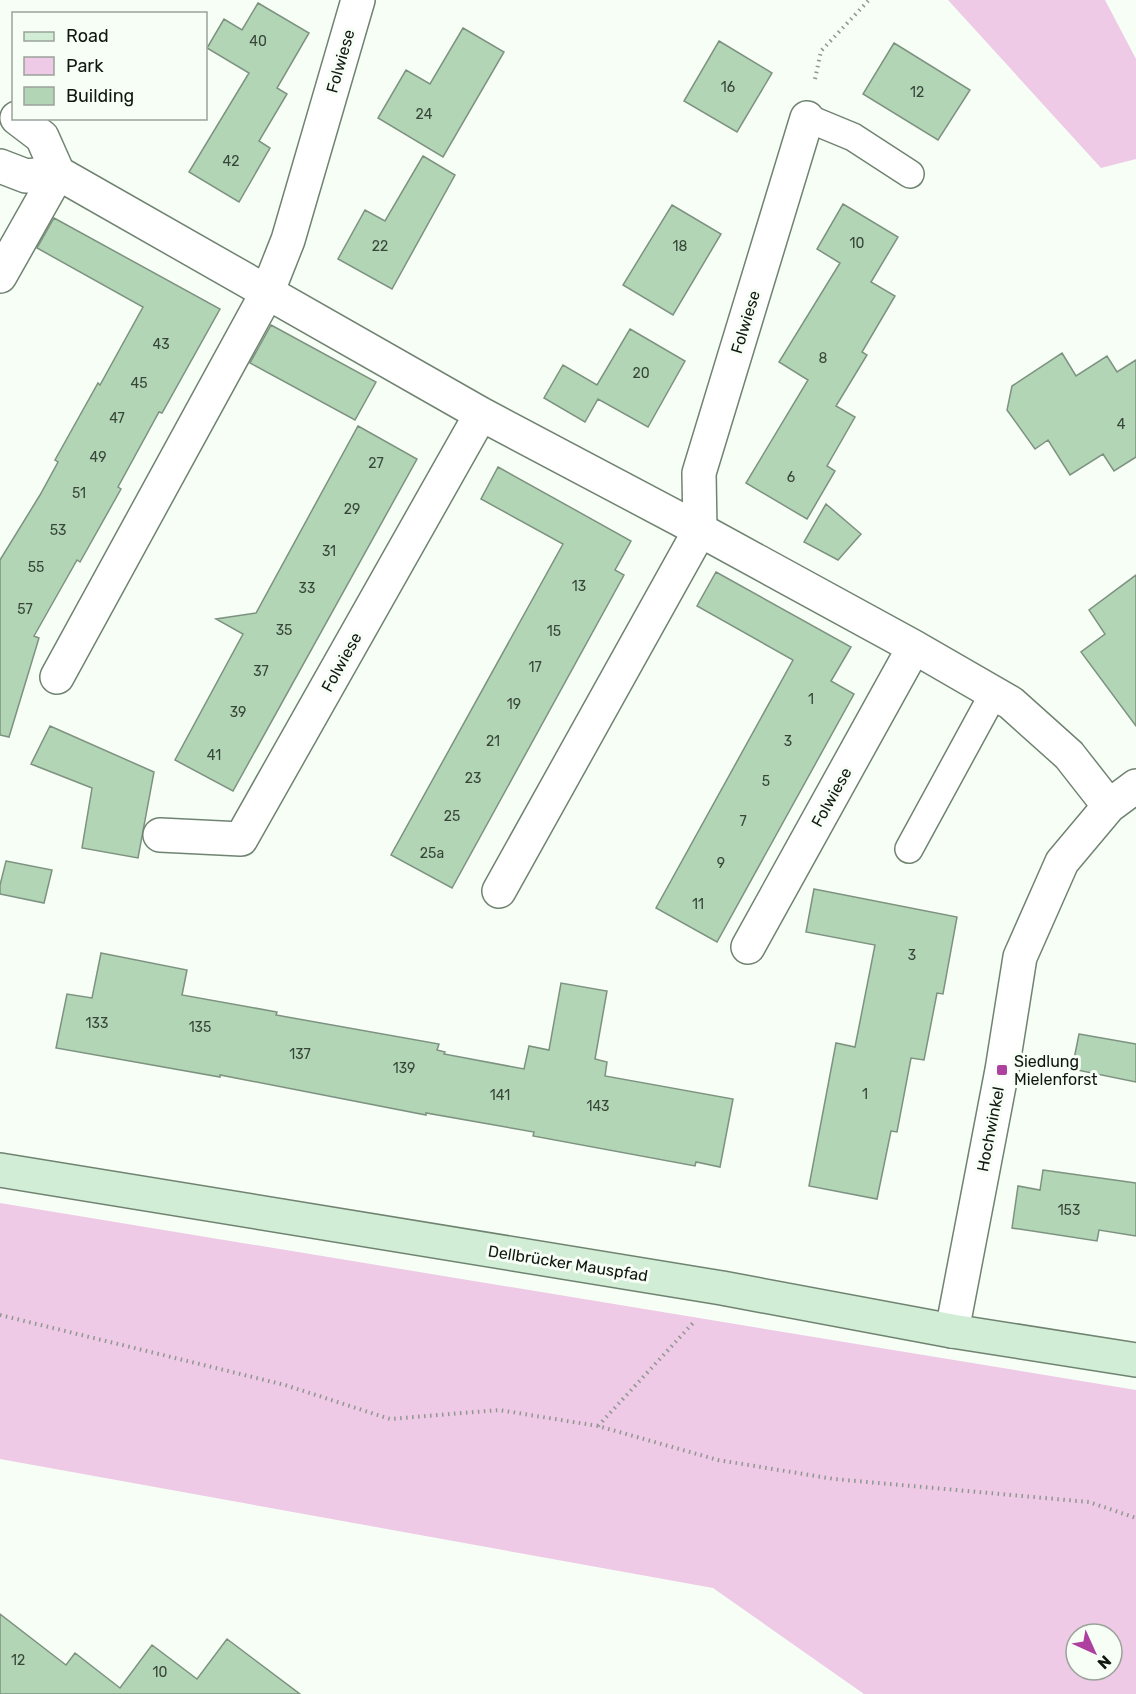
<svg xmlns="http://www.w3.org/2000/svg" width="1136" height="1694" font-family="Rubik,sans-serif">
	<style>
		.green { fill: #eecae6; fill-rule: evenodd }
		.building { fill: #b1d5b5; stroke: #7e9280; stroke-width: 1.5 }
		.lines { fill: none; stroke-linecap: round; stroke-linejoin: round }
		.service-casing { stroke: #708371; stroke-width: 30 }
		.minor-casing { stroke: #708371; stroke-width: 36 }
		.secondary-casing { stroke: #708371; stroke-width: 36 }
		.path { stroke: #8f978f; stroke-width: 4; stroke-dasharray: 1.5 4.5; stroke-linecap: butt }
		.service { stroke: #fff; stroke-width: 27 }
		.minor { stroke: #fff; stroke-width: 33 }
		.secondary { stroke: #d2edd6; stroke-width: 33 }
		.poi-dot { fill: #ae419f; stroke: #f6fef6; stroke-width: 2 }
		.labels { text-anchor: middle; stroke-width: 6; stroke-linejoin: round; paint-order: stroke }
		.number-label { font-size: 14px; fill: #384639 }
		.street-label { font-size: 16px; fill: #101710; stroke: #f6fef6 }
		.poi-label { font-size: 16px; fill: #101710; stroke: #f6fef6; text-anchor: start }
	</style>
	<rect width="100%" height="100%" fill="#f6fef6"/>
	<path class="green" d="M 948,0 L 1105,0 L 1136,59 L 1136,159 L 1101,168 Z
		M 0,1203 L 1136,1390 L 1136,1694 L 864,1694 L 713,1588 L 0,1459 ZM 1076,1634 L 1112,1634 L 1112,1670 L 1076,1670 Z"/>
	<path class="building" d="M 258,3 L 309,33 L 277,88 L 287,94 L 259,141 L 270,148 L 239,202 L 189,172 L 249,73 L 207,48 L 224,19 L 242,30 Z
		M 463,28 L 504,52 L 443,157 L 378,118 L 406,70 L 430,84 Z
		M 719,41 L 772,73 L 737,132 L 684,101 Z
		M 894,43 L 970,90 L 938,140 L 863,94 Z
		M 423,156 L 455,175 L 392,289 L 338,259 L 365,210 L 385,221 Z
		M 843,204 L 898,237 L 871,282 L 895,296 L 862,352 L 867,355 L 836,406 L 855,417 L 827,466 L 835,471 L 807,519 L 746,483 L 808,380 L 779,362 L 840,263 L 817,249 Z
		M 672,205 L 721,234 L 673,315 L 623,285 Z
		M 54,218 L 220,309 L 162,413 L 159,412 L 118,487 L 121,489 L 80,562 L 77,560 L 34,636 L 39,638 L 9,737 L 0,735 L 0,560 L 40,495 L 58,462 L 55,460 L 98,383 L 100,385 L 143,307 L 37,248 Z
		M 271,325 L 376,382 L 355,420 L 250,363 Z
		M 630,329 L 685,361 L 648,427 L 598,399 L 585,422 L 544,398 L 563,365 L 597,385 Z
		M 1062,353 L 1076,376 L 1107,356 L 1117,372 L 1136,360 L 1136,457 L 1114,471 L 1103,454 L 1070,475 L 1048,440 L 1035,449 L 1007,410 L 1012,386 Z
		M 358,426 L 417,459 L 233,791 L 175,760 L 243,634 L 216,619 L 256,613 Z
		M 498,467 L 631,541 L 615,570 L 624,575 L 452,888 L 391,855 L 563,544 L 481,499 Z
		M 826,504 L 861,534 L 838,560 L 804,542 Z
		M 716,572 L 851,647 L 831,681 L 854,694 L 717,942 L 656,908 L 793,660 L 697,606 Z
		M 1136,575 L 1136,726 L 1081,652 L 1105,634 L 1089,610 Z
		M 50,726 L 154,772 L 138,858 L 82,848 L 92,788 L 31,764 Z
		M 6,861 L 52,870 L 44,903 L 0,894 L 0,885 Z
		M 814,889 L 957,917 L 943,994 L 937,993 L 924,1060 L 911,1058 L 897,1132 L 891,1131 L 877,1199 L 809,1186 L 836,1043 L 855,1047 L 875,945 L 806,932 Z
		M 101,953 L 187,970 L 182,995 L 277,1012 L 276,1015 L 439,1044 L 437,1050 L 445,1052 L 444,1054 L 524,1069 L 529,1046 L 549,1050 L 561,983 L 607,991 L 595,1059 L 607,1062 L 605,1076 L 733,1099 L 720,1167 L 696,1162 L 695,1166 L 533,1136 L 534,1132 L 426,1113 L 426,1115 L 220,1075 L 220,1077 L 56,1048 L 67,994 L 92,998 Z
		M 1079,1034 L 1136,1044 L 1136,1082 L 1072,1069 Z
		M 1043,1170 L 1136,1183 L 1136,1236 L 1099,1230 L 1097,1241 L 1012,1228 L 1018,1186 L 1040,1190 Z
		M 0,1614 L 66,1665 L 75,1653 L 120,1688 L 152,1645 L 197,1679 L 227,1639 L 300,1694 L 0,1694 Z"/>
	<g class="lines">
		<defs>
			<path id="service" d="M 807,118 L 853,137 L 910,174
				M 909,849 L 994,693"/>
			<path id="minor" d="M 17,118 L 42,137 L 58,173
				M 0,166 L 26,176 L 58,173 L 481,414 L 700,530 L 914,647 L 1011,703 L 1069,755 L 1109,806
				M 0,276 L 58,173
				M 57,677 L 267,293 L 288,240 L 358,0
				M 160,835 L 241,839 L 481,414
				M 499,891 L 700,530 L 699,473 L 807,118
				M 748,947 L 914,647
				M 952,1331 L 1002,1070 L 1020,957 L 1062,862 L 1109,806 L 1136,786"/>
			<path id="secondary" d="M 0,1170 L 722,1288 L 952,1331 L 1136,1360"/>
		</defs>
		<use href="#service" class="service-casing"/>
		<use href="#minor" class="minor-casing"/>
		<use href="#secondary" class="secondary-casing"/>
		<path class="path" d="M 815,79 L 821,51 L 869,0
			M 0,1315 L 285,1385 L 390,1419 L 499,1410 L 598,1426 L 718,1460 L 834,1479 L 1089,1502 L 1136,1518
			M 598,1426 L 693,1323"/>
		<use href="#service" class="service"/>
		<use href="#minor" class="minor"/>
		<use href="#secondary" class="secondary"/>
	</g>
	<rect class="poi-dot" x="996" y="1064" width="12" height="12" rx="3"/>
	<g class="labels">
		<g class="number-label">
			<text x="258" y="46">40</text>
			<text x="728" y="92">16</text>
			<text x="917" y="97">12</text>
			<text x="424" y="119">24</text>
			<text x="231" y="166">42</text>
			<text x="857" y="248">10</text>
			<text x="380" y="251">22</text>
			<text x="680" y="251">18</text>
			<text x="161" y="349">43</text>
			<text x="823" y="363">8</text>
			<text x="641" y="378">20</text>
			<text x="139" y="388">45</text>
			<text x="117" y="423">47</text>
			<text x="1121" y="429">4</text>
			<text x="98" y="462">49</text>
			<text x="376" y="468">27</text>
			<text x="791" y="482">6</text>
			<text x="79" y="498">51</text>
			<text x="352" y="514">29</text>
			<text x="58" y="535">53</text>
			<text x="329" y="556">31</text>
			<text x="36" y="572">55</text>
			<text x="579" y="591">13</text>
			<text x="307" y="593">33</text>
			<text x="25" y="614">57</text>
			<text x="284" y="635">35</text>
			<text x="554" y="636">15</text>
			<text x="535" y="672">17</text>
			<text x="261" y="676">37</text>
			<text x="811" y="704">1</text>
			<text x="514" y="709">19</text>
			<text x="238" y="717">39</text>
			<text x="493" y="746">21</text>
			<text x="788" y="746">3</text>
			<text x="214" y="760">41</text>
			<text x="473" y="783">23</text>
			<text x="766" y="786">5</text>
			<text x="452" y="821">25</text>
			<text x="743" y="826">7</text>
			<text x="432" y="858">25a</text>
			<text x="721" y="868">9</text>
			<text x="698" y="909">11</text>
			<text x="912" y="960">3</text>
			<text x="97" y="1028">133</text>
			<text x="200" y="1032">135</text>
			<text x="300" y="1059">137</text>
			<text x="404" y="1073">139</text>
			<text x="865" y="1099">1</text>
			<text x="500" y="1100">141</text>
			<text x="598" y="1111">143</text>
			<text x="1069" y="1215">153</text>
			<text x="18" y="1665">12</text>
			<text x="160" y="1677">10</text>
		</g>
		<g class="street-label">
			<text transform="translate(340 61) rotate(-74)" y="6">Folwiese</text>
			<text transform="translate(745 322) rotate(-73)" y="6">Folwiese</text>
			<text transform="translate(341 662) rotate(-61)" y="6">Folwiese</text>
			<text transform="translate(831 797) rotate(-61)" y="6">Folwiese</text>
			<text transform="translate(990 1129) rotate(-79)" y="6">Hochwinkel</text>
			<text transform="translate(568 1263) rotate(9)" y="6">Dellbrücker Mauspfad</text>
		</g>
		<g class="poi-label">
			<text x="1014" y="1067">Siedlung<tspan x="1014" dy="18">Mielenforst</tspan></text>
		</g>
	</g>
	<rect x="12" y="12" width="195" height="108" fill="#f6fef6" stroke="#9aa29a" stroke-width="1.5"/>
	<rect x="24" y="32" width="30" height="9" fill="#d2edd6" stroke="#9aa29a" stroke-width="1.5"/>
	<text x="66" y="42" font-size="18" fill="#101710">Road</text>
	<rect x="24" y="57" width="30" height="18" fill="#eecae6" stroke="#9aa29a" stroke-width="1.5"/>
	<text x="66" y="72" font-size="18" fill="#101710">Park</text>
	<rect x="24" y="87" width="30" height="18" fill="#b1d5b5" stroke="#9aa29a" stroke-width="1.5"/>
	<text x="66" y="102" font-size="18" fill="#101710">Building</text>
	<g transform="translate(1094 1652) rotate(135)"><circle r="28" fill="#f6fef6" stroke="#9aa29a" stroke-width="1.5"/>
	<path d="M0-4.5L10 22L0 15L-10 22Z" fill="#ae419f"/>
	<text y="-9" font-size="16" font-weight="bold" text-anchor="middle" fill="#101710">N</text>
	</g>
</svg>
